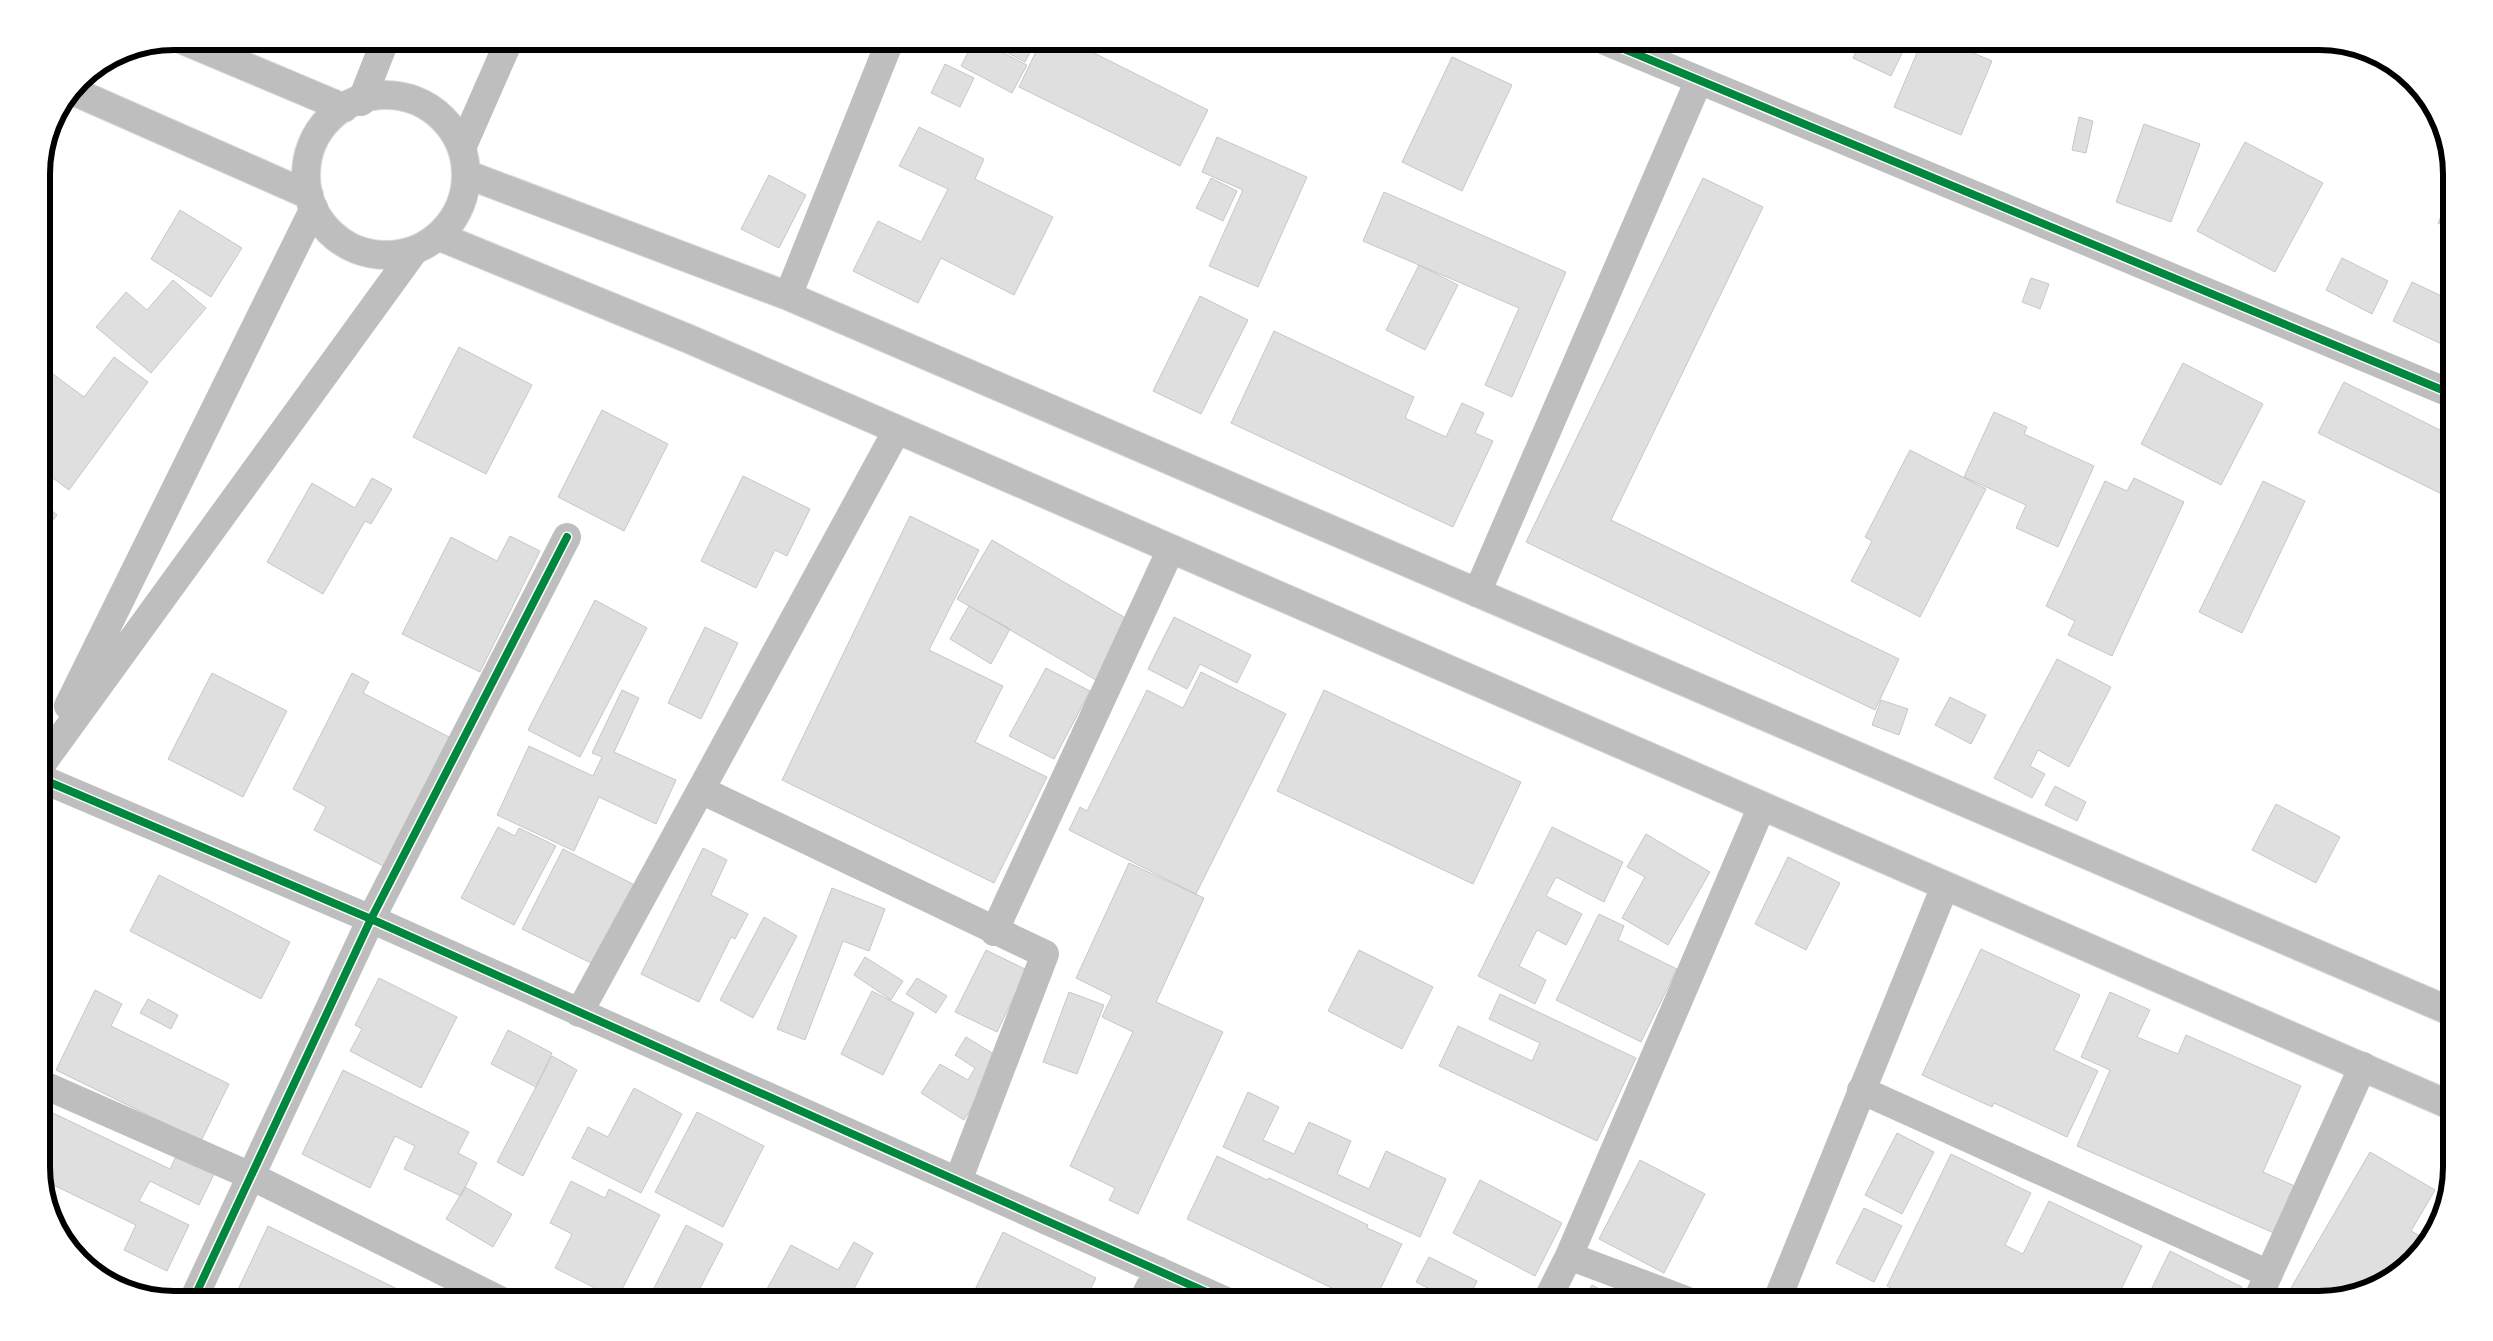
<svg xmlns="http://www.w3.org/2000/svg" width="2493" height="1341" font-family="'DM Sans',sans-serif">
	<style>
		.building { fill: #dfdfdf; stroke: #c7c7c7 }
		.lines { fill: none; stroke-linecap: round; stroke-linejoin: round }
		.major-casing { stroke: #dbdbdb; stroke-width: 30 }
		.minor { stroke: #bebebe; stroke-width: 28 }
		.major { stroke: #bebebe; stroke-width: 28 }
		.cycleway-casing { stroke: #fff; stroke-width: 11 }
		.cycleway { stroke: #00873e; stroke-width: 8 }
		.rim { fill: none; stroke: #000; stroke-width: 6 }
	</style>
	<rect width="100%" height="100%" fill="#fff"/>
	<path class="building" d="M 974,41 L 980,41 L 1027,65 L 1012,93 L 961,66 Z
		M 985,41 L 1036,41 L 1025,62 Z
		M 1041,41 L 1070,41 L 1208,110 L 1180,166 L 1019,87 Z
		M 1861,41 L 1908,41 L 1891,76 L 1853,58 Z
		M 1922,41 L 1945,41 L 1992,61 L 1961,135 L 1894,107 Z
		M 2366,52 L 2378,55 L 2385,63 L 2365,55 Z
		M 1452,57 L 1512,85 L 1462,191 L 1402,162 Z
		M 945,64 L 974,78 L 960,107 L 931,93 Z
		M 2079,117 L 2093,121 L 2086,153 L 2072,150 Z
		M 2144,124 L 2200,144 L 2171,222 L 2116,202 Z
		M 919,127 L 984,159 L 975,179 L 1053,217 L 1014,295 L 941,258 L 918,303 L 853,271 L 878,221 L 921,242 L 948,189 L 899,166 Z
		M 1217,137 L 1307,177 L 1258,287 L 1209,266 L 1243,190 L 1202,172 Z
		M 2245,142 L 2323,183 L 2275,272 L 2197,231 Z
		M 769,175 L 806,195 L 779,248 L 741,229 Z
		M 1211,178 L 1237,191 L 1223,221 L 1196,208 Z
		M 1703,178 L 1763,207 L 1611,520 L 1899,659 L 1875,710 L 1526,542 Z
		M 1384,192 L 1566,272 L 1512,397 L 1485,385 L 1519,308 L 1363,241 Z
		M 2451,194 L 2451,230 L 2438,223 Z
		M 180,210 L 242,248 L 211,297 L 151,259 Z
		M 2342,258 L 2388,281 L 2372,314 L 2326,290 Z
		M 1419,265 L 1458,285 L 1425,350 L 1386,330 Z
		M 2031,278 L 2049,284 L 2040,309 L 2022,302 Z
		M 173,280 L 206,308 L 151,373 L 96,327 L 126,292 L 147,310 Z
		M 2412,282 L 2452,301 L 2452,349 L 2393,321 Z
		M 1200,296 L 1248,320 L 1201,414 L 1153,391 Z
		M 1274,331 L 1414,397 L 1405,418 L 1446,437 L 1462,403 L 1484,413 L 1475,433 L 1493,441 L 1453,527 L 1231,423 Z
		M 459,347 L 532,385 L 486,474 L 413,437 Z
		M 114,357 L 148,382 L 69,490 L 42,470 L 42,366 L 84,397 Z
		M 2183,363 L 2263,404 L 2221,485 L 2141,444 Z
		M 2344,382 L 2452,436 L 2452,499 L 2318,433 Z
		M 602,410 L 668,444 L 624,531 L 558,497 Z
		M 1994,412 L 2027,427 L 2024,434 L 2094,466 L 2058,547 L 2016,528 L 2026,505 L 1964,477 Z
		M 1910,450 L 1986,489 L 1920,617 L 1851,581 L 1872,541 L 1865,537 Z
		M 743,476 L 810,509 L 787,556 L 775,550 L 756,588 L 701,561 Z
		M 372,478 L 392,489 L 371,524 L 365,521 L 323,594 L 267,562 L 312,483 L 355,508 Z
		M 2134,478 L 2184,502 L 2112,656 L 2068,635 L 2075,621 L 2046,606 L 2105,481 L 2127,491 Z
		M 2263,481 L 2305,501 L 2242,633 L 2199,612 Z
		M 42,502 L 57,515 L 42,534 Z
		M 910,516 L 979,550 L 929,650 L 1003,686 L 975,742 L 1047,777 L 994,883 L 782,780 Z
		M 510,536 L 540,551 L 480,672 L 402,634 L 451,537 L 497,561 Z
		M 992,540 L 1136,624 L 1101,683 L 957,599 Z
		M 595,600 L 647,628 L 580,757 L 528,730 Z
		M 969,606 L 1010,629 L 991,664 L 950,639 Z
		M 1174,617 L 1251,655 L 1237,683 L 1200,664 L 1187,689 L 1148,669 Z
		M 705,627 L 738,643 L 701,719 L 668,703 Z
		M 2057,659 L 2111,687 L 2069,767 L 2038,750 L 2030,766 L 2045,774 L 2032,798 L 1994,778 Z
		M 1046,668 L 1090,691 L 1054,759 L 1009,736 Z
		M 1201,672 L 1286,714 L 1196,894 L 1069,830 L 1080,807 L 1087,811 L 1147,690 L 1183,708 Z
		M 212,673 L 287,711 L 243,797 L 168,759 Z
		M 352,673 L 369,682 L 363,693 L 453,739 L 387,868 L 314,830 L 326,807 L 293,789 Z
		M 622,690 L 639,698 L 614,752 L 676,780 L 656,824 L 599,797 L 574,851 L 497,815 L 529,746 L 593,776 L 602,757 L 592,753 Z
		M 1324,690 L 1521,782 L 1473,884 L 1277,791 Z
		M 1950,697 L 1986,715 L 1971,744 L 1935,725 Z
		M 1881,700 L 1908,709 L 1899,735 L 1872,725 Z
		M 2055,786 L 2086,802 L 2077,821 L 2045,805 Z
		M 2276,804 L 2340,837 L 2316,883 L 2252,850 Z
		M 498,827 L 515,836 L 519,828 L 556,846 L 514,925 L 461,898 Z
		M 1552,827 L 1623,862 L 1604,902 L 1556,877 L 1546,896 L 1582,914 L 1566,945 L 1537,930 L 1519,966 L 1546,980 L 1535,1004 L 1478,976 Z
		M 1646,834 L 1710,872 L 1668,945 L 1622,918 L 1645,877 L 1627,867 Z
		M 703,848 L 727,860 L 711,895 L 748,914 L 735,939 L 731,937 L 699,1002 L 641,974 Z
		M 563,849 L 637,886 L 597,966 L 522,929 Z
		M 1788,857 L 1840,883 L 1806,950 L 1755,924 Z
		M 1129,863 L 1204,898 L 1156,1002 L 1223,1032 L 1138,1214 L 1109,1200 L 1115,1188 L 1070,1166 L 1133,1032 L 1102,1017 L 1112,996 L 1076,978 Z
		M 159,875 L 290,942 L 261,999 L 130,931 Z
		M 832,888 L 885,909 L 869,951 L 843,941 L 805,1040 L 777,1029 Z
		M 1599,914 L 1624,926 L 1618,940 L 1677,969 L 1641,1042 L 1556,1000 Z
		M 764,917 L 797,936 L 753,1018 L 720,1000 Z
		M 1981,949 L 2080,995 L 2054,1050 L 2098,1071 L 2067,1137 L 1994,1103 L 1992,1107 L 1922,1075 Z
		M 986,950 L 1027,970 L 997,1032 L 955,1012 Z
		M 1359,950 L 1433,987 L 1402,1049 L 1328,1011 Z
		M 865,957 L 903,981 L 891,1000 L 854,975 Z
		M 379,978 L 457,1017 L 421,1088 L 350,1051 L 362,1029 L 355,1025 Z
		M 917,978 L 947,996 L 936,1013 L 906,994 Z
		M 95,990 L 122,1004 L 111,1026 L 229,1084 L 201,1141 L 56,1070 Z
		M 872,991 L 914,1013 L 883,1075 L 841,1054 Z
		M 1069,992 L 1104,1005 L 1077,1074 L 1043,1062 Z
		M 2110,992 L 2150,1010 L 2137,1037 L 2178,1054 L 2186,1035 L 2301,1086 L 2263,1172 L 2297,1187 L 2276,1234 L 2077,1146 L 2110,1070 L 2081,1057 Z
		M 1500,994 L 1636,1058 L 1597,1141 L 1439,1066 L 1458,1026 L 1532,1061 L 1540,1043 L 1489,1019 Z
		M 148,999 L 178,1015 L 171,1029 L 140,1013 Z
		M 508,1030 L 552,1053 L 536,1087 L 491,1064 Z
		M 966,1037 L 1002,1059 L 964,1120 L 921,1093 L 940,1064 L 968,1080 L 975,1068 L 955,1055 Z
		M 552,1056 L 577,1070 L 523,1176 L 497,1162 Z
		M 343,1070 L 469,1132 L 458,1153 L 477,1163 L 461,1196 L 404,1169 L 415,1146 L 395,1136 L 370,1188 L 302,1154 Z
		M 634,1088 L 682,1114 L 641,1193 L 572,1158 L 588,1127 L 608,1137 Z
		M 1248,1092 L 1279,1107 L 1263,1140 L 1294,1154 L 1309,1122 L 1351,1141 L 1337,1174 L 1369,1189 L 1386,1151 L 1446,1179 L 1420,1237 L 1223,1147 Z
		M 697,1112 L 764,1146 L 723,1227 L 655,1192 Z
		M 53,1113 L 170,1169 L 178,1152 L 216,1170 L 199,1205 L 150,1181 L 139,1201 L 189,1225 L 167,1271 L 124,1250 L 136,1225 L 43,1180 L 42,1135 Z
		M 1897,1133 L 1934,1152 L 1902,1214 L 1865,1195 Z
		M 2370,1152 L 2435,1190 L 2411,1231 L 2426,1239 L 2386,1282 L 2319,1300 L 2284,1300 Z
		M 1951,1154 L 2031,1193 L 2005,1245 L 2023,1254 L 2049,1201 L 2142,1246 L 2116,1300 L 1915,1300 L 1887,1286 Z
		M 1217,1156 L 1267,1180 L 1269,1178 L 1368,1225 L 1367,1228 L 1402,1244 L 1375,1300 L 1357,1300 L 1187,1219 Z
		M 1640,1160 L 1705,1194 L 1664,1273 L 1599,1239 Z
		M 1480,1180 L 1562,1223 L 1535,1276 L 1453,1233 Z
		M 571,1181 L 605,1198 L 609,1189 L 660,1215 L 617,1299 L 555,1268 L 572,1234 L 550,1223 Z
		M 465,1187 L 512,1214 L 493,1247 L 446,1219 Z
		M 1864,1208 L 1902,1226 L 1874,1282 L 1836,1263 Z
		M 686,1225 L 723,1244 L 694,1300 L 648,1300 Z
		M 268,1226 L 420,1300 L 233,1300 Z
		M 1003,1232 L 1096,1278 L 1085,1300 L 970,1300 Z
		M 854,1242 L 873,1253 L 848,1300 L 761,1300 L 791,1245 L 838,1270 Z
		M 2170,1251 L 2242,1287 L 2236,1300 L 2146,1300 Z
		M 1429,1257 L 1477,1281 L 1468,1300 L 1439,1300 L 1441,1295 L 1416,1282 Z
		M 1592,1285 L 1620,1300 L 1584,1300 Z
		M 1505,1290 L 1527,1297 L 1526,1300 L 1502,1300 Z"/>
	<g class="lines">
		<defs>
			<path id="major" d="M 185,41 L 344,108
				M 73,91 L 309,195
				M306 175a80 80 0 1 1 160 0a80 80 0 1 1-160 0Z
				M 466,174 L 788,296 L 2452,1012
				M 438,236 L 689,339 L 2452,1106"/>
		</defs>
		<use href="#major" class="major-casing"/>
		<path class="minor" d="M 1605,41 L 2452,394
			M 361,102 L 385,41
			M 462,148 L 509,41
			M 788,296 L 890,41
			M 1477,593 L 1699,80
			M 68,706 L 314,208
			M 42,764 L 415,250
			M 42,779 L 371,919 L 1224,1300
			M 701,790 L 1045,954 L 958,1181
			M 994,932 L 1171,549
			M 579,1013 L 897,430
			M 42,1084 L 251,1176 L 500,1300
			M 1861,1090 L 2269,1274
			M 1569,1256 L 1686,1300
			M 193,1300 L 371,919 L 567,537
			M 1143,1300 L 1158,1270
			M 1547,1300 L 1569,1256 L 1762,806
			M 1777,1300 L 1945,886
			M 2257,1300 L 2363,1066"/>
		<use href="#major" class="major"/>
		<defs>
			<path id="cycleway" d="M 1605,41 L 2452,394
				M 42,779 L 371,919 L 1224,1300
				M 193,1300 L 371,919 L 567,537"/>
		</defs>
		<use href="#cycleway" class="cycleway-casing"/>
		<use href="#cycleway" class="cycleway"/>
	</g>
	<path d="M0 0H2493V1341H0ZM174 50H2319A124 124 0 0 1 2443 174V1167A124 124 0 0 1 2319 1291H174A124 124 0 0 1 50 1167V174A124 124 0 0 1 174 50Z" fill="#fff" fill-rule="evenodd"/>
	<path class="rim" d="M174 50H2319A124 124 0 0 1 2443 174V1167A124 124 0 0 1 2319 1291H174A124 124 0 0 1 50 1167V174A124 124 0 0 1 174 50Z"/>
</svg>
